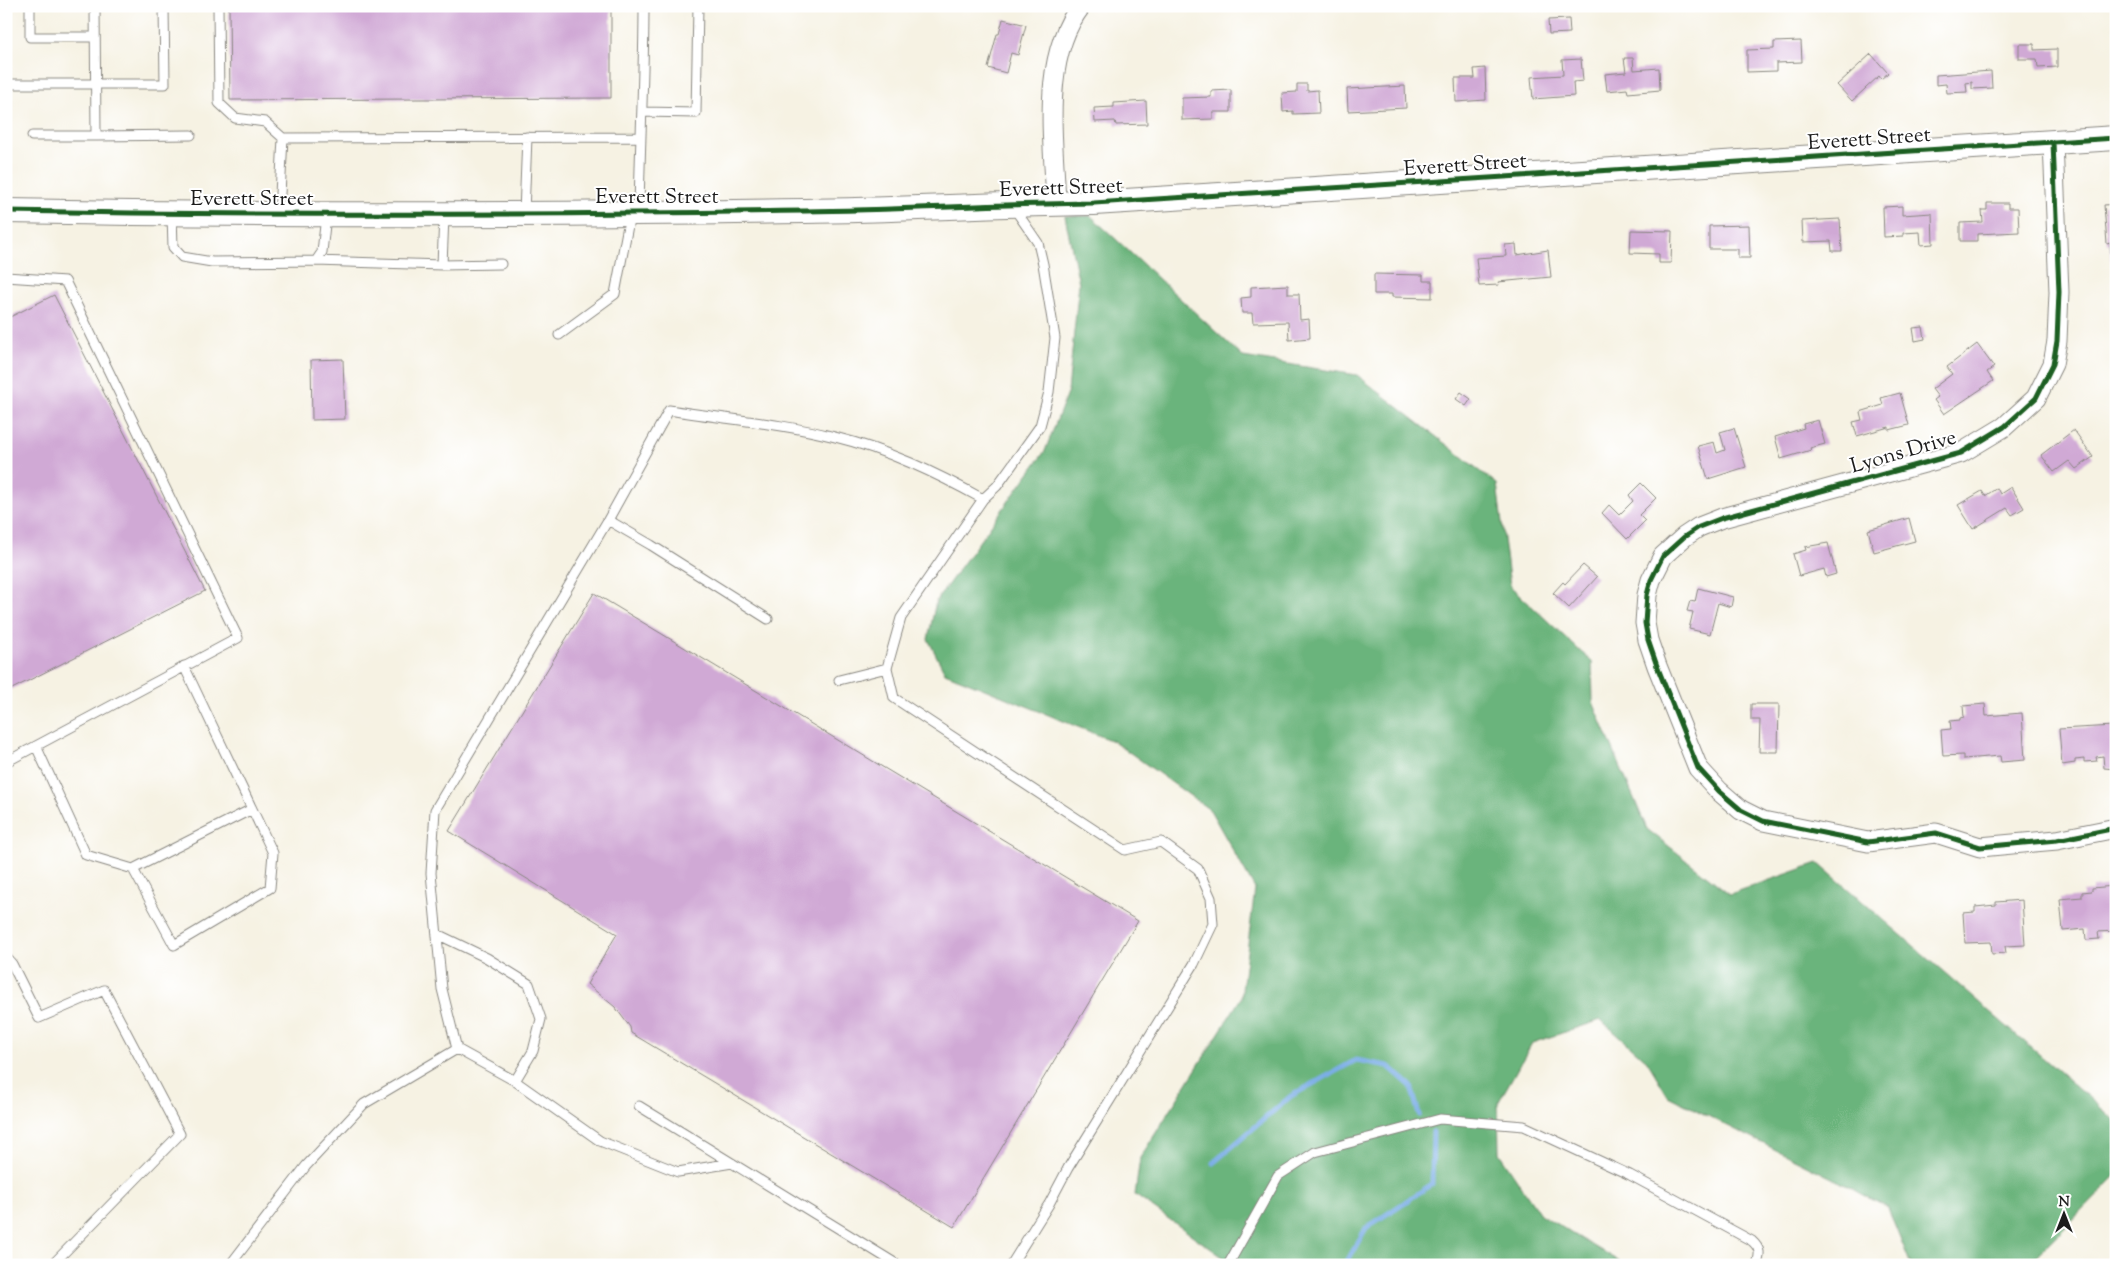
<svg xmlns="http://www.w3.org/2000/svg" width="2122" height="1271" font-family="'Sorts Mill Goudy',serif">
	<style>
		.forest { fill: #6ab47b; stroke: #43684c }
		.lines { fill: none; stroke-linecap: round; stroke-linejoin: round }
		.stream { stroke: #7baee7; stroke-width: 5 }
		.building { fill: #d0a9d5 }
		.service-casing { stroke: #898780; stroke-width: 11 }
		.minor-casing { stroke: #898780; stroke-width: 21 }
		.tertiary-casing { stroke: #898780; stroke-width: 26 }
		.service { stroke: #fff; stroke-width: 9 }
		.minor { stroke: #fff; stroke-width: 19 }
		.tertiary { stroke: #fff; stroke-width: 24 }
		.cycleway-casing { stroke: #fff; stroke-width: 8 }
		.cycleway { stroke: #1b5e20; stroke-width: 5 }
		.labels { text-anchor: middle; stroke-width: 4; stroke-linejoin: round; paint-order: stroke }
		.street-label { font-size: 21px; fill: #1c1c1c; stroke: #fff }
	</style>
	<rect width="100%" height="100%" fill="#fff"/>
	<filter id="ink" filterUnits="userSpaceOnUse"><feTurbulence type="fractalNoise" baseFrequency=".02" numOctaves="2"/><feDisplacementMap in="SourceGraphic" scale="10" xChannelSelector="R" yChannelSelector="G"/><feConvolveMatrix kernelMatrix="1 2 1 2 8 2 1 2 1" color-interpolation-filters="sRGB"/></filter>
	<filter id="wash" filterUnits="userSpaceOnUse"><feTurbulence type="fractalNoise" baseFrequency=".0096" numOctaves="4" result="noise"/><feDisplacementMap in="SourceGraphic" scale="20" xChannelSelector="R" yChannelSelector="G"/><feGaussianBlur stdDeviation="1.12" result="paint"/><feColorMatrix in="noise" values="0 0 0 0 0 0 0 0 0 0 0 0 0 0 0 0 0 1.4 0 .05"/><feComposite in="paint" operator="in"/></filter>
	<g filter="url(#wash)">
		<rect width="100%" height="100%" fill="#f6f2e3"/>
		<path class="forest" d="M 1065,216 L 1091,216 L 1243,357 L 1357,375 L 1497,484 L 1510,586 L 1592,662 L 1593,702 L 1647,829 L 1730,894 L 1818,863 L 2116,1121 L 2116,1176 L 2028,1265 L 1911,1265 L 1888,1208 L 1836,1180 L 1668,1096 L 1647,1061 L 1601,1020 L 1532,1043 L 1498,1103 L 1499,1153 L 1540,1214 L 1625,1265 L 1234,1265 L 1135,1195 L 1140,1158 L 1241,998 L 1255,889 L 1210,810 L 1115,742 L 945,673 L 928,639 L 936,601 L 1045,451 L 1068,391 L 1079,283 Z"/>
		<g class="lines">
			<path class="stream" d="M 1213,1163 L 1291,1096 L 1356,1060 L 1388,1066 L 1411,1086 L 1419,1115
				M 1345,1265 L 1366,1228 L 1432,1184 L 1433,1132"/>
		</g>
		<g id="blocks">
			<path class="building" d="M 229,6 L 611,6 L 611,98 L 230,100 Z
				M 1003,19 L 1026,25 L 1018,55 L 1011,53 L 1006,73 L 988,68 L 997,34 L 999,34 Z
				M 1569,19 L 1570,33 L 1549,34 L 1548,20 Z
				M 1801,41 L 1802,62 L 1776,63 L 1776,71 L 1747,72 L 1747,50 L 1774,49 L 1774,42 Z
				M 2019,44 L 2034,44 L 2034,50 L 2057,49 L 2057,67 L 2038,68 L 2037,59 L 2019,59 Z
				M 1871,54 L 1888,73 L 1881,79 L 1879,76 L 1852,101 L 1837,85 Z
				M 1624,58 L 1633,58 L 1634,70 L 1659,68 L 1660,90 L 1628,93 L 1627,89 L 1607,91 L 1605,74 L 1626,72 Z
				M 1581,59 L 1583,81 L 1573,82 L 1574,96 L 1533,99 L 1531,77 L 1563,75 L 1562,60 Z
				M 1485,68 L 1486,100 L 1456,102 L 1455,78 L 1475,78 L 1474,69 Z
				M 1991,71 L 1992,88 L 1972,89 L 1972,82 L 1966,83 L 1967,92 L 1947,93 L 1946,84 L 1936,85 L 1936,75 Z
				M 1297,84 L 1307,84 L 1307,91 L 1318,90 L 1319,113 L 1293,114 L 1293,111 L 1283,112 L 1282,93 L 1297,92 Z
				M 1405,86 L 1406,108 L 1348,111 L 1347,89 Z
				M 1231,90 L 1231,112 L 1213,112 L 1213,119 L 1182,120 L 1182,98 L 1211,97 L 1211,91 Z
				M 1146,101 L 1147,124 L 1116,125 L 1115,121 L 1095,122 L 1094,108 L 1114,107 L 1114,103 Z
				M 1987,203 L 2008,203 L 2008,208 L 2018,208 L 2019,232 L 1977,234 L 1977,241 L 1960,241 L 1960,223 L 1983,222 L 1982,210 L 1987,210 Z
				M 2116,204 L 2116,265 L 2111,265 L 2110,243 L 2107,244 L 2104,205 Z
				M 1902,206 L 1902,215 L 1932,213 L 1933,244 L 1921,245 L 1920,232 L 1903,233 L 1903,236 L 1884,237 L 1883,207 Z
				M 1840,219 L 1842,251 L 1832,251 L 1831,241 L 1803,242 L 1802,221 Z
				M 1749,225 L 1750,258 L 1738,258 L 1738,249 L 1709,249 L 1709,226 Z
				M 1631,230 L 1672,231 L 1671,263 L 1659,263 L 1659,254 L 1630,253 Z
				M 1516,244 L 1517,255 L 1548,250 L 1551,277 L 1498,282 L 1499,285 L 1479,286 L 1476,258 L 1506,256 L 1505,245 Z
				M 1374,274 L 1423,275 L 1423,281 L 1432,281 L 1432,298 L 1392,297 L 1392,294 L 1374,294 Z
				M 1288,285 L 1288,294 L 1299,294 L 1300,320 L 1309,319 L 1310,338 L 1289,340 L 1288,322 L 1253,323 L 1252,313 L 1242,313 L 1241,298 L 1251,297 L 1251,287 Z
				M 54,295 L 205,591 L 6,692 L 6,319 Z
				M 1923,327 L 1925,339 L 1915,341 L 1913,328 Z
				M 1977,344 L 1994,367 L 1987,372 L 1993,381 L 1944,414 L 1934,400 L 1938,397 L 1932,389 L 1952,374 L 1947,367 Z
				M 343,359 L 345,419 L 312,420 L 311,360 Z
				M 1461,392 L 1471,399 L 1466,406 L 1456,399 Z
				M 1900,393 L 1909,425 L 1889,430 L 1889,427 L 1857,436 L 1853,422 L 1862,420 L 1860,412 L 1883,405 L 1881,398 Z
				M 1818,420 L 1825,444 L 1810,448 L 1811,450 L 1781,459 L 1775,437 L 1804,428 L 1803,424 Z
				M 1734,428 L 1746,467 L 1708,479 L 1698,446 L 1714,442 L 1717,453 L 1725,450 L 1720,432 Z
				M 2074,430 L 2093,457 L 2076,469 L 2069,461 L 2054,472 L 2041,455 Z
				M 1641,483 L 1656,498 L 1639,515 L 1645,521 L 1627,539 L 1602,513 L 1609,505 L 1619,515 L 1633,501 L 1629,495 Z
				M 2011,487 L 2024,508 L 2012,515 L 2007,508 L 1973,529 L 1958,505 L 1982,491 L 1985,496 L 1997,488 L 2000,494 Z
				M 1909,518 L 1915,541 L 1874,552 L 1868,530 Z
				M 1828,543 L 1836,574 L 1826,577 L 1824,569 L 1799,576 L 1793,554 L 1806,550 L 1805,547 Z
				M 1583,565 L 1597,577 L 1569,608 L 1553,593 L 1563,582 L 1565,584 Z
				M 1698,588 L 1733,597 L 1731,607 L 1718,603 L 1710,634 L 1689,629 L 1693,612 L 1687,611 L 1690,601 L 1695,602 Z
				M 594,593 L 1138,921 L 954,1227 L 631,1033 L 630,1027 L 615,1007 L 587,984 L 617,934 L 449,831 Z
				M 1751,704 L 1779,704 L 1778,752 L 1759,752 L 1760,720 L 1751,720 Z
				M 1985,704 L 1986,716 L 2022,713 L 2025,760 L 2001,762 L 2000,756 L 1963,759 L 1963,755 L 1943,756 L 1941,730 L 1951,729 L 1950,721 L 1960,720 L 1960,718 L 1964,717 L 1963,706 Z
				M 2114,726 L 2115,769 L 2104,768 L 2103,756 L 2096,757 L 2097,761 L 2084,762 L 2084,759 L 2075,760 L 2075,763 L 2062,765 L 2059,729 Z
				M 2114,886 L 2116,931 L 2098,932 L 2099,939 L 2086,940 L 2085,929 L 2063,931 L 2060,899 L 2082,897 L 2082,892 L 2092,891 L 2092,888 Z
				M 2022,900 L 2025,945 L 2005,946 L 2006,953 L 1992,954 L 1991,942 L 1965,943 L 1963,913 L 1975,912 L 1975,907 L 1996,905 L 1996,902 Z"/>
		</g>
	</g>
	<g filter="url(#ink)">
		<use href="#blocks" fill-opacity="0" stroke="#898780" stroke-width="1"/>
		<g class="lines">
			<defs>
				<path id="service" d="M 30,6 L 30,37 L 95,37
					M 95,6 L 96,136 L 191,135
					M 218,6 L 219,103 L 235,118 L 265,122 L 283,138 L 640,137
					M 6,84 L 165,84 L 164,6
					M 643,112 L 696,113 L 698,6
					M 32,136 L 96,136
					M 639,212 C 640,143 644,75 644,6
					M 279,213 L 283,138
					M 524,213 L 527,137
					M 172,214 L 173,247 L 182,257 L 212,262 L 316,261 L 322,252 L 326,216
					M 316,261 L 442,265 L 444,216
					M 442,265 L 501,264
					M 6,277 L 65,281 L 238,638 L 6,762
					M 559,335 L 615,294 L 630,215
					M 608,520 L 669,410 C 724,419 781,423 835,437 C 888,450 936,473 983,499
					M 887,668 L 894,698 L 1125,850 L 1161,842 L 1198,869 L 1211,898 L 1213,924 L 1194,964 L 1068,1168 L 1049,1204 L 1011,1265
					M 839,680 L 887,668 L 901,618 L 983,499 L 997,486 L 1040,426 L 1049,392 L 1055,338 L 1043,264 L 1038,243 L 1014,208
					M 36,746 L 86,855 L 133,869 L 174,945 L 270,888 L 273,853 L 184,666
					M 133,869 L 252,809
					M 437,934 L 487,958 L 529,984 L 541,1019 L 533,1051 L 515,1081
					M 6,957 L 12,964 L 39,1018 L 104,990 L 180,1134 L 52,1265
					M 457,1049 L 515,1081 L 600,1141 L 678,1172 L 732,1163
					M 639,1106 L 898,1265
					M 230,1265 L 306,1166 L 364,1104 L 457,1049 L 442,989 L 431,873 L 435,810 L 608,520 L 651,545 L 768,619
					M 1228,1265 L 1278,1176 L 1315,1152 L 1440,1119 L 1524,1126 L 1630,1175 L 1752,1241 C 1761,1249 1760,1254 1757,1265"/>
				<path id="minor" d="M 2053,142 L 2059,292 L 2057,341 L 2053,364 L 2036,398 L 2004,427 L 1961,453 L 1722,518 L 1699,527 L 1684,537 L 1663,556 L 1651,580 L 1647,595 L 1645,623 L 1648,640 L 1657,666 L 1698,768 L 1719,791 L 1741,810 L 1763,821 L 1868,842 L 1936,833 L 1980,847 L 2057,840 L 2116,828
					M 1056,204 C 1054,141 1040,59 1081,6"/>
				<path id="tertiary" d="M 6,211 C 272,216 539,215 805,211 C 901,210 998,204 1094,203 L 2116,138"/>
			</defs>
			<use href="#service" class="service-casing"/>
			<use href="#minor" class="minor-casing"/>
			<use href="#tertiary" class="tertiary-casing"/>
			<use href="#service" class="service"/>
			<use href="#minor" class="minor"/>
			<use href="#tertiary" class="tertiary"/>
			<defs>
				<path id="cycleway" d="M 2053,142 L 2059,292 L 2057,341 L 2053,364 L 2036,398 L 2004,427 L 1961,453 L 1722,518 L 1699,527 L 1684,537 L 1663,556 L 1651,580 L 1647,595 L 1645,623 L 1648,640 L 1657,666 L 1698,768 L 1719,791 L 1741,810 L 1763,821 L 1868,842 L 1936,833 L 1980,847 L 2057,840 L 2116,828
					M 6,211 C 272,216 539,215 805,211 C 901,210 998,204 1094,203 L 2116,138"/>
			</defs>
			<use href="#cycleway" class="cycleway-casing"/>
			<use href="#cycleway" class="cycleway"/>
		</g>
	</g>
	<g class="labels">
		<g class="street-label">
			<text transform="translate(1869 138) rotate(-4)" y="7">Everett Street</text>
			<text transform="translate(1465 164) rotate(-4)" y="7">Everett Street</text>
			<text transform="translate(1061 187) rotate(-2)" y="7">Everett Street</text>
			<text x="657" y="203">Everett Street</text>
			<text x="252" y="205">Everett Street</text>
			<text transform="translate(1903 451) rotate(-16)" y="7">Lyons Drive</text>
		</g>
	</g>
	<rect width="2122" height="1271" fill="none" stroke="#fff" stroke-width="25"/>
	<g transform="translate(2064 1214)" stroke="#ffffff" stroke-width="4" paint-order="stroke">
	<path d="M0-4L9 19L0 12L-9 19Z" fill="#1c1c1c"/>
	<text y="-8" font-size="14" font-weight="bold" text-anchor="middle" fill="#1c1c1c">N</text>
	</g>
</svg>
